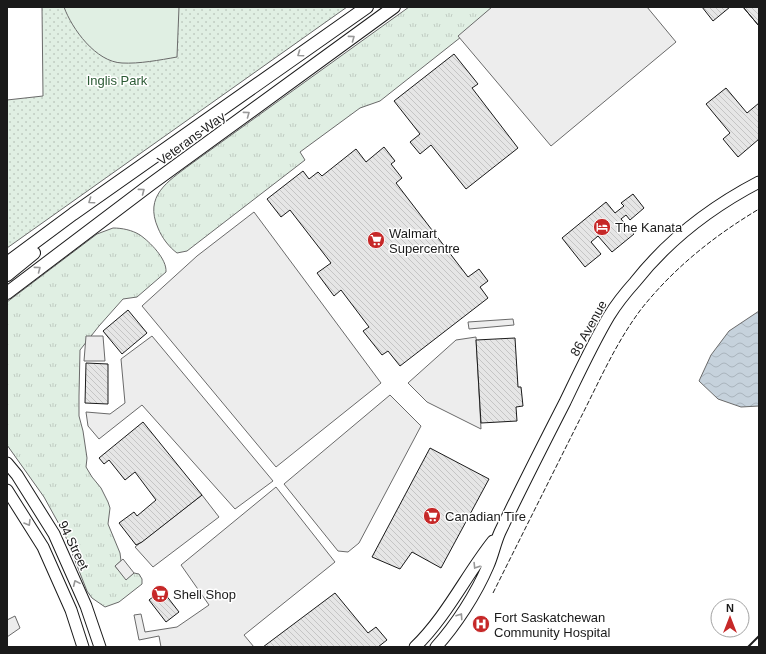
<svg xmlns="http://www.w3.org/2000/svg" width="766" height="654" font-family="Helvetica,sans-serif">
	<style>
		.grass { fill: url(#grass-tufts); stroke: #6a6a6a }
		.park { fill: url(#park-dots); stroke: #6a6a6a }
		.garden { fill: #e0efe3; stroke: #6a6a6a }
		.parking { fill: #ededed; stroke: #6a6a6a }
		.water { fill: url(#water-waves); stroke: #6a6a6a }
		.building { fill: url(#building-back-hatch); stroke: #1a1a1a }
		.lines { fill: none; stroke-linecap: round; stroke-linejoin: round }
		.secondary-casing { stroke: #1a1a1a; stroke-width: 13 }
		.primary-casing { stroke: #1a1a1a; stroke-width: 14 }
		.secondary { stroke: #fff; stroke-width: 11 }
		.primary { stroke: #fff; stroke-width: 12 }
		.fence { stroke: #1a1a1a; stroke-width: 1; stroke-dasharray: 5 2; stroke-linecap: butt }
		.wall { stroke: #1a1a1a; stroke-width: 2 }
		.oneway { stroke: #989898 }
		.labels { text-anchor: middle; stroke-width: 3; stroke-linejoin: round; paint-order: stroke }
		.park-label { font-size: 13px; fill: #2b5a34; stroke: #fff }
		.street-label { font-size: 13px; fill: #1a1a1a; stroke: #fff }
		.poi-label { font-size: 13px; fill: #1a1a1a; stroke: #fff; text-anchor: start }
	</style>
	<defs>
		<pattern id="grass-tufts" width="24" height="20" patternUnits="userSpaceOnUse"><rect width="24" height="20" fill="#e0efe3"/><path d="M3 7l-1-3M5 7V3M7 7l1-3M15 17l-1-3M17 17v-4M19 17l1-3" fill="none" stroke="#c0ccc2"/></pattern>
		<pattern id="park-dots" width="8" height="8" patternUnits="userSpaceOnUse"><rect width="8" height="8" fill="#e0efe3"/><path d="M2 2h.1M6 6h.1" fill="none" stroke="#c0ccc2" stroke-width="1.8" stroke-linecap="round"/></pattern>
		<pattern id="water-waves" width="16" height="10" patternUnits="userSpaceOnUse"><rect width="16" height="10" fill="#c6d2dc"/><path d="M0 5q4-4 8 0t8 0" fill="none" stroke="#aab4bc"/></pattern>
		<pattern id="building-back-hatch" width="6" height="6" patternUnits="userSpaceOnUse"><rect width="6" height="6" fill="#e6e6e6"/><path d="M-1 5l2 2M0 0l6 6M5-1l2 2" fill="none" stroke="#c5c5c5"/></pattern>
	</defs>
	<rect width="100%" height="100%" fill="#fff"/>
	<path class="grass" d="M 409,7 L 499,7 L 380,101 L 360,108 L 300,152 L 305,160 L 187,251 L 177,253 C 169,247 162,238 158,228 C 144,196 167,182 191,164 Z
		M 113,228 C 122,228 132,230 140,235 C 150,242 167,259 166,272 L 137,297 L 123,299 L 99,326 L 80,350 L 79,396 L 79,416 L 83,431 L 87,458 L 86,467 L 92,477 L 101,488 L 108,502 L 110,508 L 108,524 L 120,553 L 121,561 L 115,566 L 126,579 L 134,573 L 139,574 L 142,579 L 142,584 L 119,602 L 105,607 L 92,598 L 87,591 L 65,535 L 44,497 L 7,445 L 7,302 L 97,234 Z"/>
	<path class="park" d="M 42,7 L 347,7 L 7,248 L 7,100 L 43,96 Z"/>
	<path class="garden" d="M 64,7 L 179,7 L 177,57 C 160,60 139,64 122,63 C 96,62 72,29 64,7 Z"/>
	<path class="parking" d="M 492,7 L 647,7 L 676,42 L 551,146 L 458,36 Z
		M 254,212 L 381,383 L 276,467 L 142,306 L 197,256 Z
		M 513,319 L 514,325 L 469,329 L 468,322 Z
		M 86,336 L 103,336 L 105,361 L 84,361 Z
		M 152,336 L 273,481 L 235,509 L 142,405 L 99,439 L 88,426 L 86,412 L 110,414 L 125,403 L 121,359 Z
		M 476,337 L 481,429 L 427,402 L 408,383 L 456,340 Z
		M 390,395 L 421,426 L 359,543 L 348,552 L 338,551 L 284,484 Z
		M 276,487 L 335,562 L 244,635 L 254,647 L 161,647 L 159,636 L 139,640 L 134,615 L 141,614 L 145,632 L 177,627 L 209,605 L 181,565 Z
		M 202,495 L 219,517 L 153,567 L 135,547 Z
		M 123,559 L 134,573 L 126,580 L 115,566 Z
		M 15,616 L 20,628 L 7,637 L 7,620 Z"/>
	<path class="water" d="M 759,311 L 759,406 L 741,407 L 718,399 L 699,381 L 711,355 L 729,331 Z"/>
	<path class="building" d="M 702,7 L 730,7 L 713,21 Z
		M 743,7 L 759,7 L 759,26 Z
		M 743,7 L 759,7 L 759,26 Z
		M 454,54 L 478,84 L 472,88 L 518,148 L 466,189 L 431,145 L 420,154 L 410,142 L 420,134 L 394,101 Z
		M 726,88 L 747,113 L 759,103 L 759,139 L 738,157 L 723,139 L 730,133 L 706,104 Z
		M 384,147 L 395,161 L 391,164 L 402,178 L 396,183 L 468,277 L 479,269 L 488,281 L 480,287 L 488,298 L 400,366 L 388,351 L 382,355 L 363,331 L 369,327 L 341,290 L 334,296 L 317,273 L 331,263 L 290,210 L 281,217 L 267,199 L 303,171 L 309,179 L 318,172 L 322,176 L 356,149 L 366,162 Z
		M 633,194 L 644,208 L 630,220 L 626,215 L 621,219 L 634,234 L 612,252 L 598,236 L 591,242 L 601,254 L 585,267 L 562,238 L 606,202 L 615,213 L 624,206 L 621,203 Z
		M 128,310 L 147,333 L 122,354 L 103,331 Z
		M 515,338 L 518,387 L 521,387 L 523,406 L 516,407 L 517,421 L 481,423 L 476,340 Z
		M 86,363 L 108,364 L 108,404 L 85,403 Z
		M 143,422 L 202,495 L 142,542 L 136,545 L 119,523 L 134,512 L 137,516 L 156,500 L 135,472 L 125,480 L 109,460 L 104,464 L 99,458 Z
		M 430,448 L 489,479 L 441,568 L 412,552 L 400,569 L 372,557 Z
		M 162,590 L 179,612 L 166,622 L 149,600 Z
		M 335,593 L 368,633 L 376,627 L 387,640 L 378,647 L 263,647 Z"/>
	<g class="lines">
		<defs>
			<path id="secondary" d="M 7,463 L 17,475 L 54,534 L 86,606 L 100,647
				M 7,490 L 43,547 L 71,610 L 83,647
				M 415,647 C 447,616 466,575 493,541
				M 436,647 C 456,625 476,594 488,566 C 493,555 495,543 500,532 C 521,488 543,445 565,402 C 579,373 593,343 609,316 C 617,303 626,292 635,282 C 669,239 711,207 759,182"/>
			<path id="primary" d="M 7,263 L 73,214 L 367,7
				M 7,275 L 34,253
				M 7,293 L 151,184 L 394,7"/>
		</defs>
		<use href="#secondary" class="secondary-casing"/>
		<use href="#primary" class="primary-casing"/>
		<use href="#secondary" class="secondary"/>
		<use href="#primary" class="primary"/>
		<path class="fence" d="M 493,593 C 522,535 551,477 580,419 C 599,382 616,342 642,308 C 675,267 714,236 759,209"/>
		<path class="wall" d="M 748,647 L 759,636"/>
	</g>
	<defs><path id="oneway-chevron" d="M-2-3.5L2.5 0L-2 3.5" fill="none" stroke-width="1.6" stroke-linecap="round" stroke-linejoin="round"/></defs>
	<g class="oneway">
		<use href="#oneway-chevron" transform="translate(352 38) rotate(-36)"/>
		<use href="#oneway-chevron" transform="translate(300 54) rotate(145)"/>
		<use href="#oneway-chevron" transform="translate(247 114) rotate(-36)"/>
		<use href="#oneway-chevron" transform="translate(142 191) rotate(-37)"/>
		<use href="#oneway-chevron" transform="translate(91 201) rotate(145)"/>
		<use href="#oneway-chevron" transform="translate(38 269) rotate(-37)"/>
		<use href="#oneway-chevron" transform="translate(28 523) rotate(59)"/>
		<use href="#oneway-chevron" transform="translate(476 566) rotate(122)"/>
		<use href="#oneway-chevron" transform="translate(76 583) rotate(-114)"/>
		<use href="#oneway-chevron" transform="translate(460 616) rotate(-56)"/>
	</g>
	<defs>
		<symbol id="hotel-disc" viewBox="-11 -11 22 22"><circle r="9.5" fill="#c62828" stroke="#fff"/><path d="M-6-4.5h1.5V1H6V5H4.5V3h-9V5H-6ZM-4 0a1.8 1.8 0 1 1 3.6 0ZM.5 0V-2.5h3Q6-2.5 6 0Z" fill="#fff"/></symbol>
		<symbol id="supermarket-disc" viewBox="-11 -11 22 22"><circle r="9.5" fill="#c62828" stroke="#fff"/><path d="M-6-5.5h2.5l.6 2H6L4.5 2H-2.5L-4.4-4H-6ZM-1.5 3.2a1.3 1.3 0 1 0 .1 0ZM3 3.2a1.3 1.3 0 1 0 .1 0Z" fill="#fff"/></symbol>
		<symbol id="hospital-disc" viewBox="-11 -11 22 22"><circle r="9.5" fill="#c62828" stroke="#fff"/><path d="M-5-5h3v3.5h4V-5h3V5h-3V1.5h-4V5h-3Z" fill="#fff"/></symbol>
	</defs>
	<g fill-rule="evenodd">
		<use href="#hotel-disc" x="592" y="217" width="20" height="20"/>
		<use href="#supermarket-disc" x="366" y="230" width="20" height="20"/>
		<use href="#supermarket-disc" x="422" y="506" width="20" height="20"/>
		<use href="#supermarket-disc" x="150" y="584" width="20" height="20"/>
		<use href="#hospital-disc" x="471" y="614" width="20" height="20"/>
	</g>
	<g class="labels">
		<g class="park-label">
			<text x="117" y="85">Inglis Park</text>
		</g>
		<g class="street-label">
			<text transform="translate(191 138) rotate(-36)" y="5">Veterans Way</text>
			<text transform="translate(588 328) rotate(-61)" y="5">86 Avenue</text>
			<text transform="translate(74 545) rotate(64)" y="5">94 Street</text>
		</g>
		<g class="poi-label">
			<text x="615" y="232">The Kanata</text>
			<text x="389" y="238">Walmart<tspan x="389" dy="15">Supercentre</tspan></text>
			<text x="445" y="521">Canadian Tire</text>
			<text x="173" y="599">Shell Shop</text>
			<text x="494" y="622">Fort Saskatchewan<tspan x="494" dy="15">Community Hospital</tspan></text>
		</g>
	</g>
	<rect width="766" height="654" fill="none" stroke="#1a1a1a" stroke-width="16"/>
	<g transform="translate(730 618)"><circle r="19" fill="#ffffff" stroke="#a3a3a3"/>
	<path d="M0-3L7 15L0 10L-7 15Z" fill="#c62828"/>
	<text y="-6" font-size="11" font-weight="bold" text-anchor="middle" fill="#1a1a1a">N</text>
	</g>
</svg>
